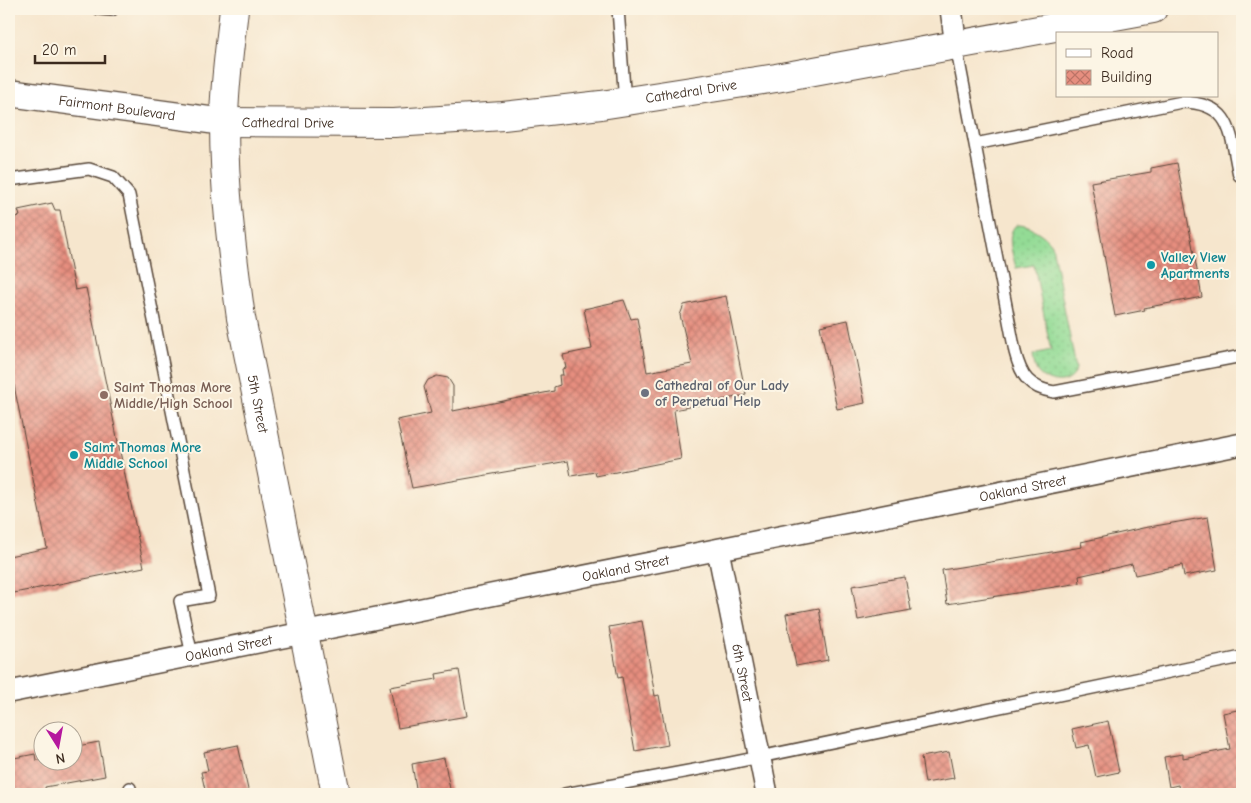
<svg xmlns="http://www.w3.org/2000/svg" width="1251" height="803" font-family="'Comic Neue',sans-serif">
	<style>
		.grass { fill: url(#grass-dots); stroke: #67825a }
		.building { fill: url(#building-cross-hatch) }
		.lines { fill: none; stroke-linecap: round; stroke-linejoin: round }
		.service-casing { stroke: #574638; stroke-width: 14 }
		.minor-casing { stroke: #574638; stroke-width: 24 }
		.tertiary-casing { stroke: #574638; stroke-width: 29 }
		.secondary-casing { stroke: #574638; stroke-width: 30 }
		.service { stroke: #fff; stroke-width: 11 }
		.minor { stroke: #fff; stroke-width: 21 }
		.tertiary { stroke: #fff; stroke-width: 26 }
		.secondary { stroke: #fff; stroke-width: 28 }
		.culture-dot { fill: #0f9aa8; stroke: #fcf5e5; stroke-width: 2 }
		.worship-dot { fill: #6b7280; stroke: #fcf5e5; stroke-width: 2 }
		.education-dot { fill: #8d6e63; stroke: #fcf5e5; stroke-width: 2 }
		.labels { text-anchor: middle; stroke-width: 4; stroke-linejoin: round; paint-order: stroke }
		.street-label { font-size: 14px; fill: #3b2a1e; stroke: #fcf5e5 }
		.culture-label { font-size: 14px; font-weight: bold; fill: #0d838f; stroke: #fcf5e5; text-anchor: start }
		.worship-label { font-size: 14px; font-weight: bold; fill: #5b616d; stroke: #fcf5e5; text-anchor: start }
		.education-label { font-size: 14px; font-weight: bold; fill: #785e54; stroke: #fcf5e5; text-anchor: start }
	</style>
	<defs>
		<pattern id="grass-dots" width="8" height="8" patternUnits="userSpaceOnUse" patternTransform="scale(1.25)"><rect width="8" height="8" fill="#93db95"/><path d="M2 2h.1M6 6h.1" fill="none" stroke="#80bc80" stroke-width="1.8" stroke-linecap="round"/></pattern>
		<pattern id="building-cross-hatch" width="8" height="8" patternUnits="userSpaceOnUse" patternTransform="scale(1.25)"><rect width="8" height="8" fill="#e68e7f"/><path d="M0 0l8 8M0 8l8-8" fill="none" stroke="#bc7467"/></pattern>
	</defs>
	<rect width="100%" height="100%" fill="#fcf5e5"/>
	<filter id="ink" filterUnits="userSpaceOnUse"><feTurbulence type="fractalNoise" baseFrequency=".02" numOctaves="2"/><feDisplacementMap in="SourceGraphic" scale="10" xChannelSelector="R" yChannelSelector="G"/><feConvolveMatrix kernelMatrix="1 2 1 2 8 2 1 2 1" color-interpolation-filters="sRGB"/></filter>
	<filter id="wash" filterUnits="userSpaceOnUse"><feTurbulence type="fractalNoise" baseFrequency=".0096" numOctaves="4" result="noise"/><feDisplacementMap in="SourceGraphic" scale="20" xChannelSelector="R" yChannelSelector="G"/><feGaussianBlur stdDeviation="1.12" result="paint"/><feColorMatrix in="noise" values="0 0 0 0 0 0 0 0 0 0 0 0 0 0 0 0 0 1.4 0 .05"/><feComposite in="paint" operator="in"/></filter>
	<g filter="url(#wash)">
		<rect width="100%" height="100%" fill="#f6e6cd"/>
		<path class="grass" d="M 1016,225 C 1029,224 1045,235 1052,245 L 1076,368 C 1075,371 1075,374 1073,376 C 1064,387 1044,382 1037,371 C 1034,366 1034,360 1033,355 L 1051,351 L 1034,265 L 1016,268 C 1013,254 1005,236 1016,225 Z"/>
		<g id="blocks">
			<path class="building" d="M 1177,163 L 1202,297 L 1144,308 L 1145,310 L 1115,316 L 1091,182 L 1151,172 L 1151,168 Z
				M 52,203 L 55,210 L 60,210 L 75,290 L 86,288 L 144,567 L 9,594 L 9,556 L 47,548 L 9,361 L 9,219 L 20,216 L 18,210 Z
				M 726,296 L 746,395 L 674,410 L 681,459 L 596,476 L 595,472 L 571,476 L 568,461 L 412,488 L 397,420 L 431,413 L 424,387 L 428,380 L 437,376 L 448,378 L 453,386 L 453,411 L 554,391 L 554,387 L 560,385 L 559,375 L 563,375 L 562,369 L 566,368 L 563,355 L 592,349 L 584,309 L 624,300 L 631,319 L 637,318 L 647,372 L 692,364 L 680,315 L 684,305 Z
				M 848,320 L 865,403 L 837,409 L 820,326 Z
				M 1208,517 L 1217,570 L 1184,576 L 1182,565 L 1135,575 L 1132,564 L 1079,576 L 1080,583 L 947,604 L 942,570 L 1082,547 L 1081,542 L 1143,528 Z
				M 905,577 L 911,610 L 858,620 L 852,586 Z
				M 819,608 L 828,660 L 796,666 L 786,614 Z
				M 642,621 L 655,696 L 659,695 L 668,745 L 635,751 L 622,677 L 618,678 L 609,627 Z
				M 459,670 L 467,716 L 398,728 L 390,687 L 437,679 L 436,674 Z
				M 1242,709 L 1242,794 L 1180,794 L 1178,785 L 1169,787 L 1164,757 L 1183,754 L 1183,758 L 1230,749 L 1223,713 Z
				M 1108,721 L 1119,772 L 1096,777 L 1089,745 L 1076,748 L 1072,729 Z
				M 99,742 L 105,776 L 45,787 L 46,794 L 22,794 L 21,789 L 9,791 L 9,759 L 35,754 L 36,760 L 72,760 L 72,747 Z
				M 238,745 L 249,794 L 206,794 L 201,772 L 208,771 L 204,752 Z
				M 949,752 L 954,778 L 925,783 L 921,757 Z
				M 444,758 L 451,794 L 417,794 L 412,764 Z"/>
		</g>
	</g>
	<g filter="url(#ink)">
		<use href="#blocks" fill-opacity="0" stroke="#574638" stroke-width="1"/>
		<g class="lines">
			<defs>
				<path id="service" d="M 99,9 L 112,10 L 112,9
					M 618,9 L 625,102
					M 956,46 L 1015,352 C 1021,376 1029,388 1054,392 L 1242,356
					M 975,144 L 1182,102 C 1233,103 1230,134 1239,175
					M 9,180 L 89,169 L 113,177 L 129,195 L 209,596 L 180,601 L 192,655
					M 130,788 L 131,794
					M 565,794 L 721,765 L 1242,657"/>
				<g id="minor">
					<path d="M 951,9 L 956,46"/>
					<path id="s1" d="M 718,550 L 767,794"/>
					<path id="s2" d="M 9,692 L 1242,444"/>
				</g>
				<g id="tertiary">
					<path id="s3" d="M 9,93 L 224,122"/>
				</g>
				<g id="secondary">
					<path id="s4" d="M 234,9 C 230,47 224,85 224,123 C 224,188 232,253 241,318 L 336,794"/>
					<path id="s5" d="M 224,122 L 394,123 L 503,116 L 601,105 L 776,78 L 1153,9"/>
				</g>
			</defs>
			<use href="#service" class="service-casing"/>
			<use href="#minor" class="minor-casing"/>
			<use href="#tertiary" class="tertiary-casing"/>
			<use href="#secondary" class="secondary-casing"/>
			<use href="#service" class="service"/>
			<use href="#minor" class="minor"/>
			<use href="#tertiary" class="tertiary"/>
			<use href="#secondary" class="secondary"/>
		</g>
	</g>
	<g class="culture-dot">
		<circle cx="1151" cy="265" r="5"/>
		<circle cx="74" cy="455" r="5"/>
	</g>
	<circle class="worship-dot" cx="645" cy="393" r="5"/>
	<circle class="education-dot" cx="104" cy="395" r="5"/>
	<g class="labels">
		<g class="street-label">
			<text dy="5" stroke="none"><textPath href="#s5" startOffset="469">Cathedral Drive</textPath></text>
			<text dy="5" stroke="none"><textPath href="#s3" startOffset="109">Fairmont Boulevard</textPath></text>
			<text dy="5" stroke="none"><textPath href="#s5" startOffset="64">Cathedral Drive</textPath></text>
			<text dy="5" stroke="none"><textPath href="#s4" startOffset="398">5th Street</textPath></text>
			<text dy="5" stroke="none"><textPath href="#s2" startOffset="1034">Oakland Street</textPath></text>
			<text dy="5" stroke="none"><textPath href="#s2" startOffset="629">Oakland Street</textPath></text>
			<text dy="5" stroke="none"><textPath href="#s2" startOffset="224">Oakland Street</textPath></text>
			<text dy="5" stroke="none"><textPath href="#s1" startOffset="125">6th Street</textPath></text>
		</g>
		<g class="culture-label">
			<text x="1161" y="262">Valley View<tspan x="1161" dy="16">Apartments</tspan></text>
			<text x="84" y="452">Saint Thomas More<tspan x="84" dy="16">Middle School</tspan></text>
		</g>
		<g class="worship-label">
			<text x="655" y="390">Cathedral of Our Lady<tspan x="655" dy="16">of Perpetual Help</tspan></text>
		</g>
		<g class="education-label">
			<text x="114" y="392">Saint Thomas More<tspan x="114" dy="16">Middle/High School</tspan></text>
		</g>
	</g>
	<rect width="1251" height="803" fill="none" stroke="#fcf5e5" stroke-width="30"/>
	<rect x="1056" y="32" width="162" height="65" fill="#fcf5e5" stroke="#afa495"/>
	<rect x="1066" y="49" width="25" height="8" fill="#ffffff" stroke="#afa495"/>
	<text x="1101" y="58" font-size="15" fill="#3b2a1e">Road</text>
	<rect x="1066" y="70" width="25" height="15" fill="url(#building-cross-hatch)" stroke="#afa495"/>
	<text x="1101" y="82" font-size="15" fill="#3b2a1e">Building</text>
	<g transform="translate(58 746) rotate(169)"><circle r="24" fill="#fcf5e5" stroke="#afa495"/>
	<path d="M0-4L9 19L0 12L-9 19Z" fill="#b5179e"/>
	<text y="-8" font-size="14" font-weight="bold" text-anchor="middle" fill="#3b2a1e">N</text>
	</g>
	<path d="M35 55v8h70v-8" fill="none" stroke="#3b2a1e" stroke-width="2.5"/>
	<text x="42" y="55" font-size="15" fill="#3b2a1e" stroke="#fcf5e5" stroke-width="4" paint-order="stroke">20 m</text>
</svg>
